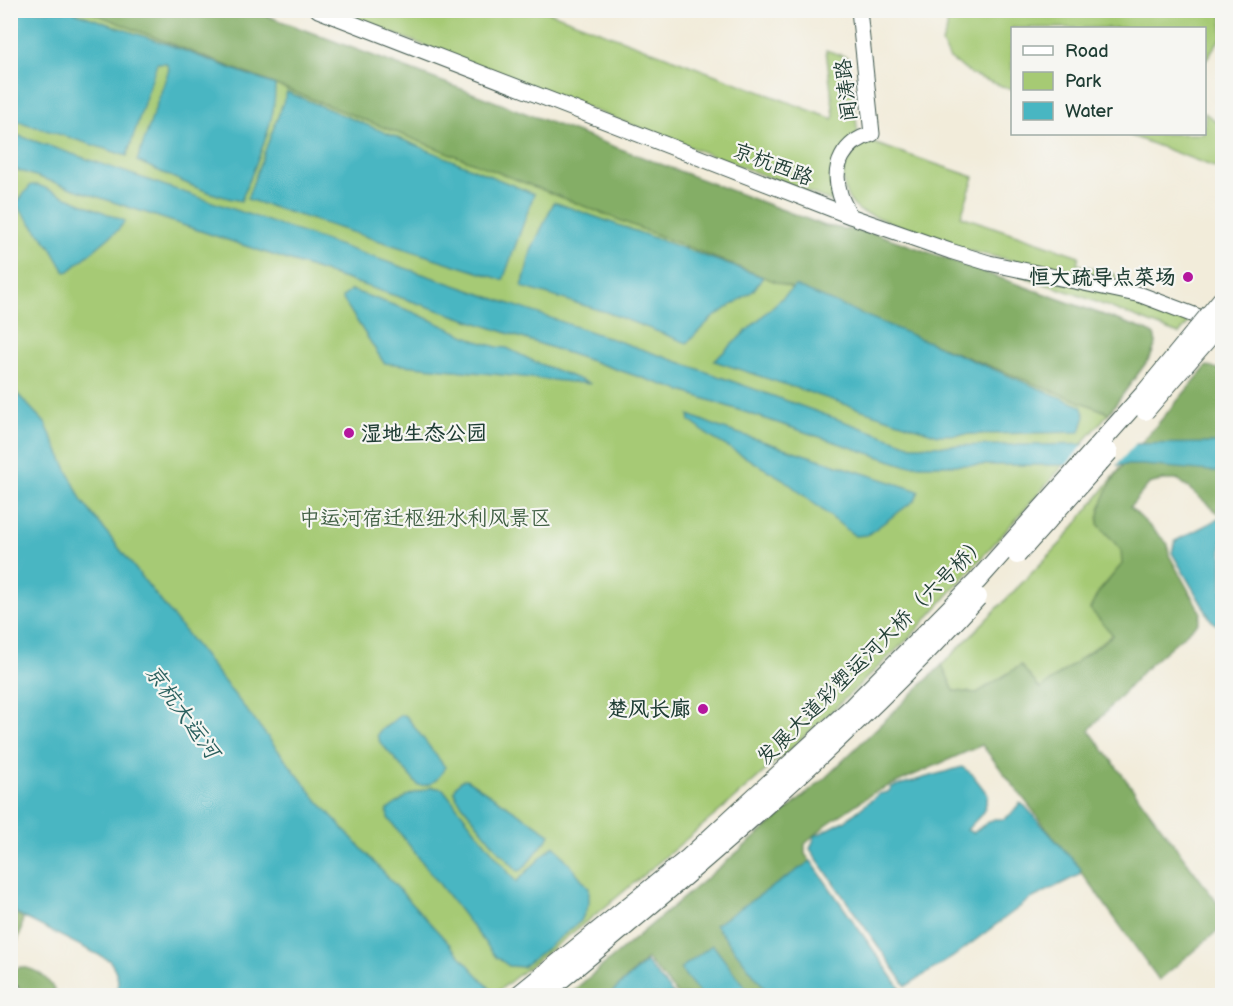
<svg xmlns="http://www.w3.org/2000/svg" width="1233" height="1006" font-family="'Balsamiq Sans','LXGW WenKai TC',sans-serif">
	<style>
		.green { fill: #a6ca74; stroke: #628454; stroke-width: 1.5 }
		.forest { fill: #84ae66; stroke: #52764d; stroke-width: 1.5 }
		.water { fill: #48b6c2; stroke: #347a7b; stroke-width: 1.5 }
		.pier { fill: #f2ecda }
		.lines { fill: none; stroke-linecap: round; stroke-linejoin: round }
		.tertiary-casing { stroke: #3f574d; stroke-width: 17 }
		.tertiary { stroke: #fff; stroke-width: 15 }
		.primary-bridge-casing { stroke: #3f574d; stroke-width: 20; stroke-linecap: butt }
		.primary-bridge { stroke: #fff; stroke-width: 18 }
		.poi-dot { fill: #b5179e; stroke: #f6f6f2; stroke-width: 2 }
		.labels { text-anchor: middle; stroke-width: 4.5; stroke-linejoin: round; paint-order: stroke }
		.street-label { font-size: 21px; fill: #1f3d34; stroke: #f6f6f2 }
		.poi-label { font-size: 21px; font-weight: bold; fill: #1f3d34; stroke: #f6f6f2; text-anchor: end }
		.park-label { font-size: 21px; fill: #416044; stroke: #f6f6f2 }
		.water-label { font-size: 22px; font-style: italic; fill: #2b615f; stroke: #f6f6f2 }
	</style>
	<rect width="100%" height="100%" fill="#f6f6f2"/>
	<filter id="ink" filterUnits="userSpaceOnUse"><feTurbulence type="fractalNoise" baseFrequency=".0167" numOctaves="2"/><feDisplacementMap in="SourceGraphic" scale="12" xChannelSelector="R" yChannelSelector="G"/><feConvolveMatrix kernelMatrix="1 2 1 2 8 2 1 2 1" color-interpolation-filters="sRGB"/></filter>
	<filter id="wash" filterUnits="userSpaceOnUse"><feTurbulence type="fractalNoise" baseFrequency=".008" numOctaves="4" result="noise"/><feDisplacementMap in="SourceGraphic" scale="24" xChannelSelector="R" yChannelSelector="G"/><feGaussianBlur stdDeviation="1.35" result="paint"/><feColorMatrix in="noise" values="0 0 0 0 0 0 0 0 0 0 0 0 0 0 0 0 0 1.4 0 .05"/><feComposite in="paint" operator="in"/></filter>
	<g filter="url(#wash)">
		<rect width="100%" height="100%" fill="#f2ecda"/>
		<path class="green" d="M 10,11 L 254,11 L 825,226 L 877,234 L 1148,331 L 1154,335 L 1156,343 L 1151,356 L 1109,413 L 1028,506 L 911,636 L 816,726 L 720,811 L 604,908 L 493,995 L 109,960 L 11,910 Z
			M 334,11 L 546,11 L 833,119 L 834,115 L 826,50 L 847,57 L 858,133 L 849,143 L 836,203 Z
			M 942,11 L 1222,11 L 1222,36 L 1205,61 L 1204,28 L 1012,28 L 1012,90 L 973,75 L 950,59 L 942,43 C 948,29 950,24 942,11 Z
			M 1205,113 L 1222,126 L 1222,170 L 1126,134 L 1204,134 Z
			M 867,141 L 974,177 L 961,216 L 1079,256 L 1077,264 L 1116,275 L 1115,283 L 960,249 L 860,211 C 841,197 838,173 852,154 C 856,149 862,145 867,141 Z
			M 1007,271 L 1112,292 L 1185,316 L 1189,322 L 1179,334 L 1078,295 Z
			M 1123,465 C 1112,484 1099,501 1098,523 L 1122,550 L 1122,565 L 1098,593 L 1113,634 L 1040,689 L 1021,666 L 977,693 L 954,691 L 942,665 L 1061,543 Z"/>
		<path class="forest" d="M 88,11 L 254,11 L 825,226 L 877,234 L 1148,331 L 1154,335 L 1156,343 L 1151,356 L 1109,413 Z
			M 1207,366 L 1222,370 L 1222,512 L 1218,513 L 1179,480 L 1164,480 L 1149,484 L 1130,507 L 1168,544 L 1169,555 L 1201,613 L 1198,623 L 1147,667 L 1089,730 L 1222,909 L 1222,927 L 1159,980 L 1093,888 L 982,745 L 873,793 L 826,825 L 805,844 L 805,854 L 905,995 L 678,995 L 647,959 L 609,995 L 567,996 L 825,778 L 942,665 L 954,691 L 977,693 L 1021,665 L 1040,689 L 1113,635 L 1090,609 L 1098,593 L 1122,564 L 1121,550 L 1098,524 C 1100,485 1132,454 1156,426 C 1173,406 1190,386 1207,366 Z
			M 11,910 L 23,917 L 21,932 L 11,956 Z
			M 20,967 C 40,969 48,979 58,995 L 24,995 L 11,978 L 11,972 Z"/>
		<path class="water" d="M 11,10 L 71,11 L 169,45 L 275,85 C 276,125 255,164 241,201 C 205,194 170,176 137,161 L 169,69 L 166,63 L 157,63 L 127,156 L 11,119 Z
			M 287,92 L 534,194 L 503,280 L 247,199 Z
			M 11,133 L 676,361 L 912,446 L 1222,443 L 1222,472 L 1143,465 L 904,465 L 11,168 Z
			M 31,185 L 38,185 L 125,221 L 118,230 L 69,271 L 65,272 L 50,246 L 17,206 L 17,202 Z
			M 554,202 L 763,277 L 753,291 L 711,319 L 687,343 L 606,312 L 522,287 L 531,251 Z
			M 795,286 L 1081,406 L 1085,416 L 1080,432 L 938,435 L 714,361 Z
			M 351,290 L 413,312 L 477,341 L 497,347 L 507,348 L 535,362 L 591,384 L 384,363 L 342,298 Z
			M 10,386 L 45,423 L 82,501 L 318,801 L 496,995 L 115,995 C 121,983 117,970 109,960 L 17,914 L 10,902 Z
			M 689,415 L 721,428 L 919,491 L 915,500 L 867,535 L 855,536 L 783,479 L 712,438 L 690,421 Z
			M 1222,517 L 1222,628 L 1211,620 L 1172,553 L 1175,541 Z
			M 402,715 L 406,716 L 445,767 C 440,777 431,788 418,785 L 380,742 L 377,735 C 381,728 382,729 387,726 C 393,722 395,718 402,715 Z
			M 962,767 L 972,774 L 988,795 C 984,817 980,814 967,830 L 973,833 L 982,826 L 994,819 L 1004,819 L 1011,814 L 1020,803 L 1025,806 L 1081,869 L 1079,875 L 1029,900 L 953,957 L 906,986 L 810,849 L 815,836 L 846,820 L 879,794 L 888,792 L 892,787 Z
			M 466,779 L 550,834 L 549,837 L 522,870 L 518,871 L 497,849 L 457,798 L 454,791 C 457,785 459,780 466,779 Z
			M 432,787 L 443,789 L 516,882 L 554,845 L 589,888 L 589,903 L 581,921 L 523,967 L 509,966 L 496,957 L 388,818 L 387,810 L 409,795 Z
			M 811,861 L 900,988 L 888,995 L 770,995 L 715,925 Z
			M 712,945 L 713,945 L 751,995 L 701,995 L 680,969 Z
			M 646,962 L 674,995 L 609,995 Z"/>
		<path class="pier" d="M 1087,441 L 1138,441 L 1114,468 L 1064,468 Z"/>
	</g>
	<g filter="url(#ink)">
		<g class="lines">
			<defs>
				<path id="tertiary" d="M 318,10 L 850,216 L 950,251 L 989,263 L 1141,295 L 1215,323
					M 850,216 C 847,209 842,202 840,194 C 831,166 844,142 872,134 L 859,10
					M 10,986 L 18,996"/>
			</defs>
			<use href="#tertiary" class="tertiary-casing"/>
			<use href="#tertiary" class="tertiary"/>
			<defs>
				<path id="primary-bridge" d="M 1145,411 L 1222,322
					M 1017,555 L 1109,452
					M 517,996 L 687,859 L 853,706 L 977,581 L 1143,395 L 1222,299
					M 541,996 C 694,871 845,743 978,597"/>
			</defs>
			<use href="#primary-bridge" class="primary-bridge-casing"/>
			<use href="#primary-bridge" class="primary-bridge"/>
		</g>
	</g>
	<g class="poi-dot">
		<circle cx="1188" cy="277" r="6"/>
		<circle cx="349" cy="433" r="6"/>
		<circle cx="703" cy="709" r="6"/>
	</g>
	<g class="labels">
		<g class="street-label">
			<text transform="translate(846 90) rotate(-97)" y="7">闻涛路</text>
			<text transform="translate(773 164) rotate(21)" y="7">京杭西路</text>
			<text transform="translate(872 650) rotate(-45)" y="7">发展大道彩塑运河大桥（六号桥）</text>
		</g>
		<g class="poi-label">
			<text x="1176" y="284">恒大疏导点菜场</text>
			<text x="361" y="440" text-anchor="start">湿地生态公园</text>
			<text x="691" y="716">楚风长廊</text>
		</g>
		<g class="park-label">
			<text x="425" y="525">中运河宿迁枢纽水利风景区</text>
		</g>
		<g class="water-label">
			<text transform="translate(183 711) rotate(54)" y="8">京杭大运河</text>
		</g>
	</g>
	<rect width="1233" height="1006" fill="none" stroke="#f6f6f2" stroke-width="36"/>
	<rect x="1011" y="27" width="195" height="108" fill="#f6f6f2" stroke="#a0aca6" stroke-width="1.5"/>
	<rect x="1023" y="46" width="30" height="9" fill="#ffffff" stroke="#a0aca6" stroke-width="1.5"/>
	<text x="1065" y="57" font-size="18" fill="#1f3d34">Road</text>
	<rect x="1023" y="72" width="30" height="18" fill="#a6ca74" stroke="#a0aca6" stroke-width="1.5"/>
	<text x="1065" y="87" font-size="18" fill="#1f3d34">Park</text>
	<rect x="1023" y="102" width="30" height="18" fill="#48b6c2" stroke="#a0aca6" stroke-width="1.5"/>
	<text x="1065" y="117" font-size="18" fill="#1f3d34">Water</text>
</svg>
